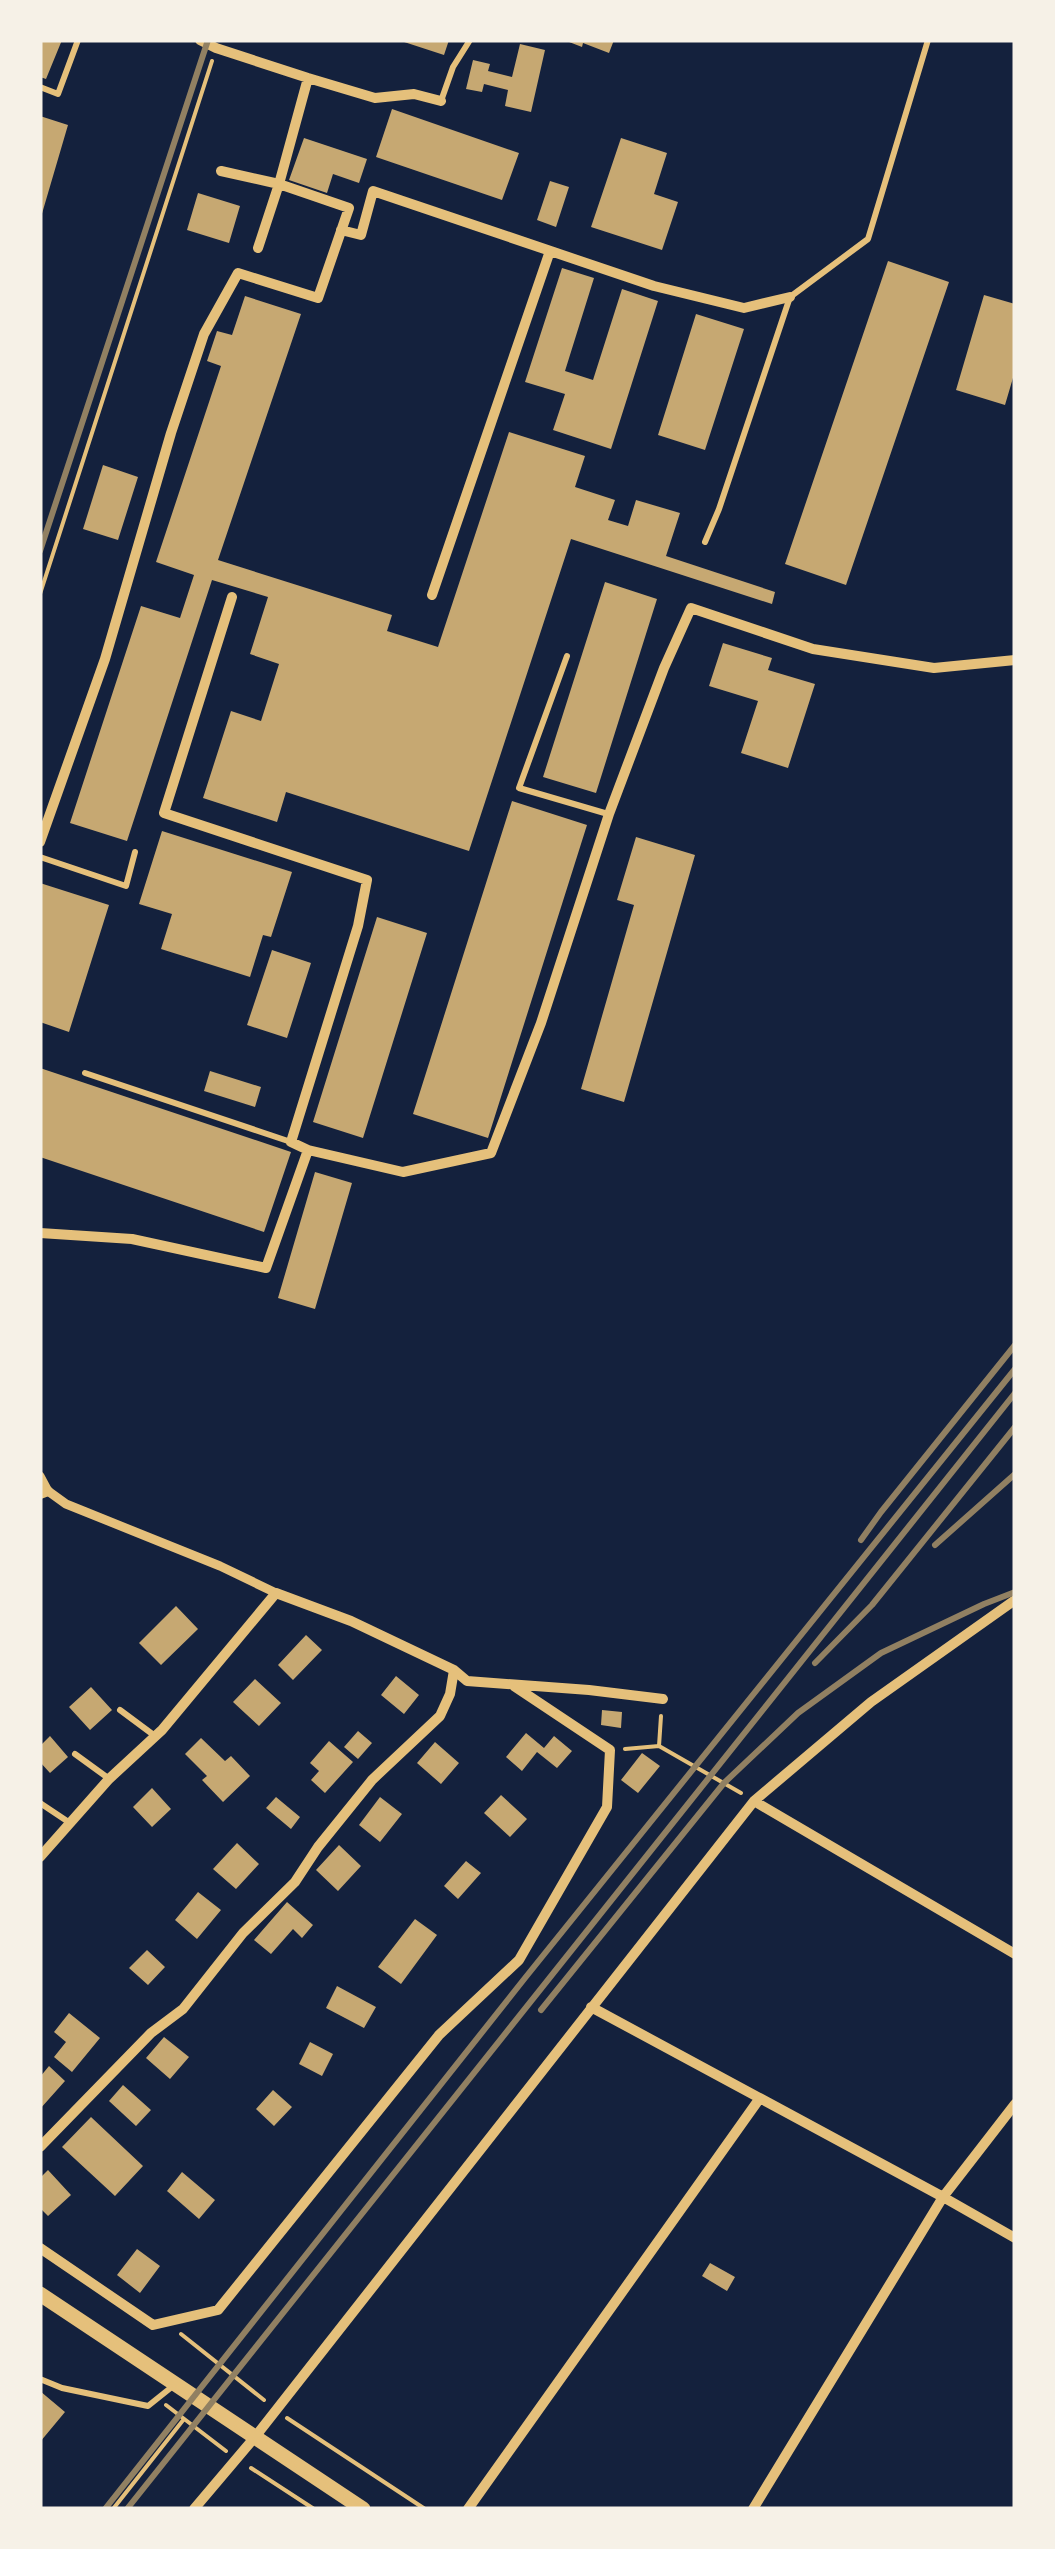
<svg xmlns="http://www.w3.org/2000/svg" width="1055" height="2549" font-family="Bitter,serif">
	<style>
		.building { fill: #c6a872 }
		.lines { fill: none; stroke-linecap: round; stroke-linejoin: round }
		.path { stroke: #e5c07b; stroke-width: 4 }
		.service { stroke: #e5c07b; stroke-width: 6 }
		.pedestrian { stroke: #e5c07b; stroke-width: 9 }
		.minor { stroke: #e5c07b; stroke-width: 10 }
		.secondary { stroke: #e5c07b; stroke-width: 15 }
		.rail { stroke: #918062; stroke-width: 6 }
	</style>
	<rect width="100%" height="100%" fill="#14213d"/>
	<path class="building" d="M 40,40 L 62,40 L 46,79 L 40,77 Z
		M 398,40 L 449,40 L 444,55 Z
		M 564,40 L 614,40 L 609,53 L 583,43 L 582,47 Z
		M 520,44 L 545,50 L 531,112 L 505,106 L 508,90 L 484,84 L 482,92 L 466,89 L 473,60 L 490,64 L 488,71 L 512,77 Z
		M 392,109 L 519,153 L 502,200 L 376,157 Z
		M 40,116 L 68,125 L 41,217 L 40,216 Z
		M 304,138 L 367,159 L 359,183 L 333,174 L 327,193 L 289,180 Z
		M 621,138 L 667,153 L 654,194 L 678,202 L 662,250 L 591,227 Z
		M 550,181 L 569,187 L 556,227 L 537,220 Z
		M 198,193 L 240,206 L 229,243 L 187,230 Z
		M 888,261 L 949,282 L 846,585 L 785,564 Z
		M 562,268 L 594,278 L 565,371 L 593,380 L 622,289 L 658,301 L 611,449 L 553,430 L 565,394 L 525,382 Z
		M 984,295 L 1015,304 L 1015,371 L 1005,405 L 956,390 Z
		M 245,296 L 301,314 L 218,560 L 392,615 L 387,631 L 438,647 L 509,432 L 585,456 L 575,487 L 615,500 L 608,520 L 628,526 L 636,500 L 680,513 L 666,556 L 775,592 L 772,604 L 571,539 L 469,851 L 286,792 L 277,822 L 203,798 L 231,711 L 261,721 L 279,664 L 250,654 L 268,597 L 212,580 L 127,841 L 70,823 L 141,606 L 180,618 L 194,575 L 156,562 L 221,366 L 207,361 L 217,331 L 232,335 Z
		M 696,314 L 744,329 L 705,450 L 658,435 Z
		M 103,465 L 138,477 L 118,540 L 83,529 Z
		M 605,582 L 657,599 L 596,793 L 543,777 Z
		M 723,643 L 772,658 L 768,670 L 815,684 L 788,768 L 741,753 L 758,701 L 709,686 Z
		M 512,801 L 587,825 L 488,1138 L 413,1114 Z
		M 162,831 L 292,872 L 271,937 L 263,935 L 250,977 L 161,949 L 172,914 L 139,904 Z
		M 636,837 L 695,855 L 624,1102 L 581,1089 L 634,905 L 617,900 Z
		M 40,883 L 109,905 L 69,1032 L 40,1022 Z
		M 377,917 L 427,933 L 363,1138 L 313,1122 Z
		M 272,950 L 311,963 L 287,1038 L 247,1025 Z
		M 40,1068 L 291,1152 L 264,1232 L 40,1157 Z
		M 210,1071 L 261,1087 L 255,1107 L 204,1091 Z
		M 315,1172 L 352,1183 L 315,1309 L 278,1298 Z
		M 176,1606 L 198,1629 L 161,1665 L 139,1643 Z
		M 306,1635 L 322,1650 L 293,1680 L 278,1665 Z
		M 396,1676 L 419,1695 L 404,1714 L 381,1695 Z
		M 255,1679 L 281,1703 L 259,1726 L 233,1702 Z
		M 91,1687 L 112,1710 L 90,1730 L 69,1707 Z
		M 602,1710 L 622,1712 L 621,1728 L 601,1725 Z
		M 358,1731 L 372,1743 L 358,1759 L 344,1747 Z
		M 526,1733 L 544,1748 L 554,1736 L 572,1751 L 557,1768 L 537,1752 L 522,1771 L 506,1757 Z
		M 50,1736 L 68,1757 L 50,1773 L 40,1762 L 40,1746 Z
		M 201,1738 L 225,1761 L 231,1756 L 250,1776 L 223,1802 L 202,1780 L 207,1776 L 185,1754 Z
		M 329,1741 L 353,1762 L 325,1793 L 311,1780 L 319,1771 L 310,1763 Z
		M 435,1742 L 459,1763 L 441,1784 L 417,1763 Z
		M 642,1753 L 660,1766 L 638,1793 L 621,1780 Z
		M 152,1788 L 171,1809 L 152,1827 L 133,1807 Z
		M 501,1795 L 527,1819 L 510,1837 L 484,1813 Z
		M 276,1797 L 300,1817 L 291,1829 L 266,1808 Z
		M 380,1797 L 402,1814 L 380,1842 L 359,1825 Z
		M 237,1843 L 259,1864 L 236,1889 L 213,1869 Z
		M 339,1845 L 361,1866 L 338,1891 L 316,1870 Z
		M 466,1861 L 481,1873 L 458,1899 L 444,1886 Z
		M 198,1892 L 221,1910 L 197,1939 L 175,1920 Z
		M 287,1902 L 313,1925 L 302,1938 L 293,1929 L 271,1954 L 254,1940 Z
		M 415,1919 L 437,1935 L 401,1984 L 378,1967 Z
		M 147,1950 L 165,1967 L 148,1985 L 129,1968 Z
		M 337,1986 L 376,2007 L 364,2028 L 326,2008 Z
		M 69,2013 L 100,2038 L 72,2072 L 54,2057 L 66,2042 L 54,2032 Z
		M 164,2037 L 189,2057 L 170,2079 L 146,2058 Z
		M 310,2042 L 333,2054 L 322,2076 L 299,2064 Z
		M 49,2066 L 65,2081 L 40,2109 L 40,2077 Z
		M 123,2085 L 151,2110 L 136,2126 L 109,2101 Z
		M 273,2090 L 292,2107 L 274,2126 L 256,2109 Z
		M 91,2117 L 143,2166 L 115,2196 L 62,2147 Z
		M 48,2170 L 71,2195 L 48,2216 L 40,2208 L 40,2178 Z
		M 182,2172 L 215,2200 L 199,2219 L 167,2191 Z
		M 137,2249 L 160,2266 L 140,2293 L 117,2275 Z
		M 710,2263 L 735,2277 L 727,2291 L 702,2276 Z
		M 40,2391 L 65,2412 L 40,2442 Z"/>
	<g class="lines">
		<path class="path" d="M 40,594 L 212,61
			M 661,1716 L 659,1746 L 741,1793
			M 625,1749 L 659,1746
			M 181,2334 L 264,2400
			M 166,2405 L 226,2451
			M 287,2418 L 425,2509
			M 251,2468 L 314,2509
			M 113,2509 L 184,2419"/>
		<path class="service" d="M 40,87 L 58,94 L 78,40
			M 441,101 L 453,67 L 470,40
			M 705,542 L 719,509 L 790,297 L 868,239 L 928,40
			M 567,656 L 519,788 L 608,814
			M 40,857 L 126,886 L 135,852
			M 85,1073 L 291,1142
			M 120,1710 L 155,1736
			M 75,1754 L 108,1778
			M 40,1803 L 70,1823
			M 40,2379 L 62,2388 L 148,2406 L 173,2386"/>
		<path class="pedestrian" d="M 40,1476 L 48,1491 L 66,1504 L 220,1566 L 276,1593"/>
		<path class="minor" d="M 200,40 L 216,48 L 308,78 L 375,98 L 414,94 L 441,101
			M 221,171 L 279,184 L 308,78
			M 341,230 L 361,235 L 373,191 L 654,286 L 744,308 L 790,297
			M 432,595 L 550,251
			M 232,597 L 164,813 L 367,880 L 358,926 L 291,1142 L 308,1150
			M 40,842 L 105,659 L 171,433 L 204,334 L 238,273 L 318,298 L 349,208 L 279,184 L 258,248
			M 40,1233 L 132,1239 L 266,1268 L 308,1150 L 403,1172 L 491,1153 L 541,1023 L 609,814 L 664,668 L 691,608 L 813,649 L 934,668 L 1015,660
			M 40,1494 L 48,1491
			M 754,1801 L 1015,1954
			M 40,1857 L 109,1779 L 162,1730 L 276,1593 L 351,1621 L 454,1670 L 467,1681 L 589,1690 L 663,1699
			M 591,2007 L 943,2197 L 1015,2238
			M 40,2147 L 151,2033 L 183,2009 L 243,1933 L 295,1882 L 318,1847 L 372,1780 L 440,1716 L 450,1694 L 454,1670
			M 40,2248 L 153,2325 L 218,2310 L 439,2035 L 519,1960 L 607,1807 L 610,1750 L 514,1686
			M 194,2509 L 255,2437 L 754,1801 L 871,1702 L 1015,1600
			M 468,2509 L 760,2098
			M 753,2509 L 943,2197 L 1015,2104"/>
		<path class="secondary" d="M 40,2294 L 363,2509"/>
		<path class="rail" d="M 40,551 L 208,40
			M 861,1540 L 881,1512 L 1015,1345
			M 935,1545 L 1015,1474
			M 815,1663 L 872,1605 L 1015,1427
			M 541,2010 L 724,1783 L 798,1713 L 881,1653 L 984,1604 L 1015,1592
			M 105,2509 L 525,1978 L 1015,1369
			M 127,2509 L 1015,1393"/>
	</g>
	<rect width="1055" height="2549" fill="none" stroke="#f6f1e7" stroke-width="85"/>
</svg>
